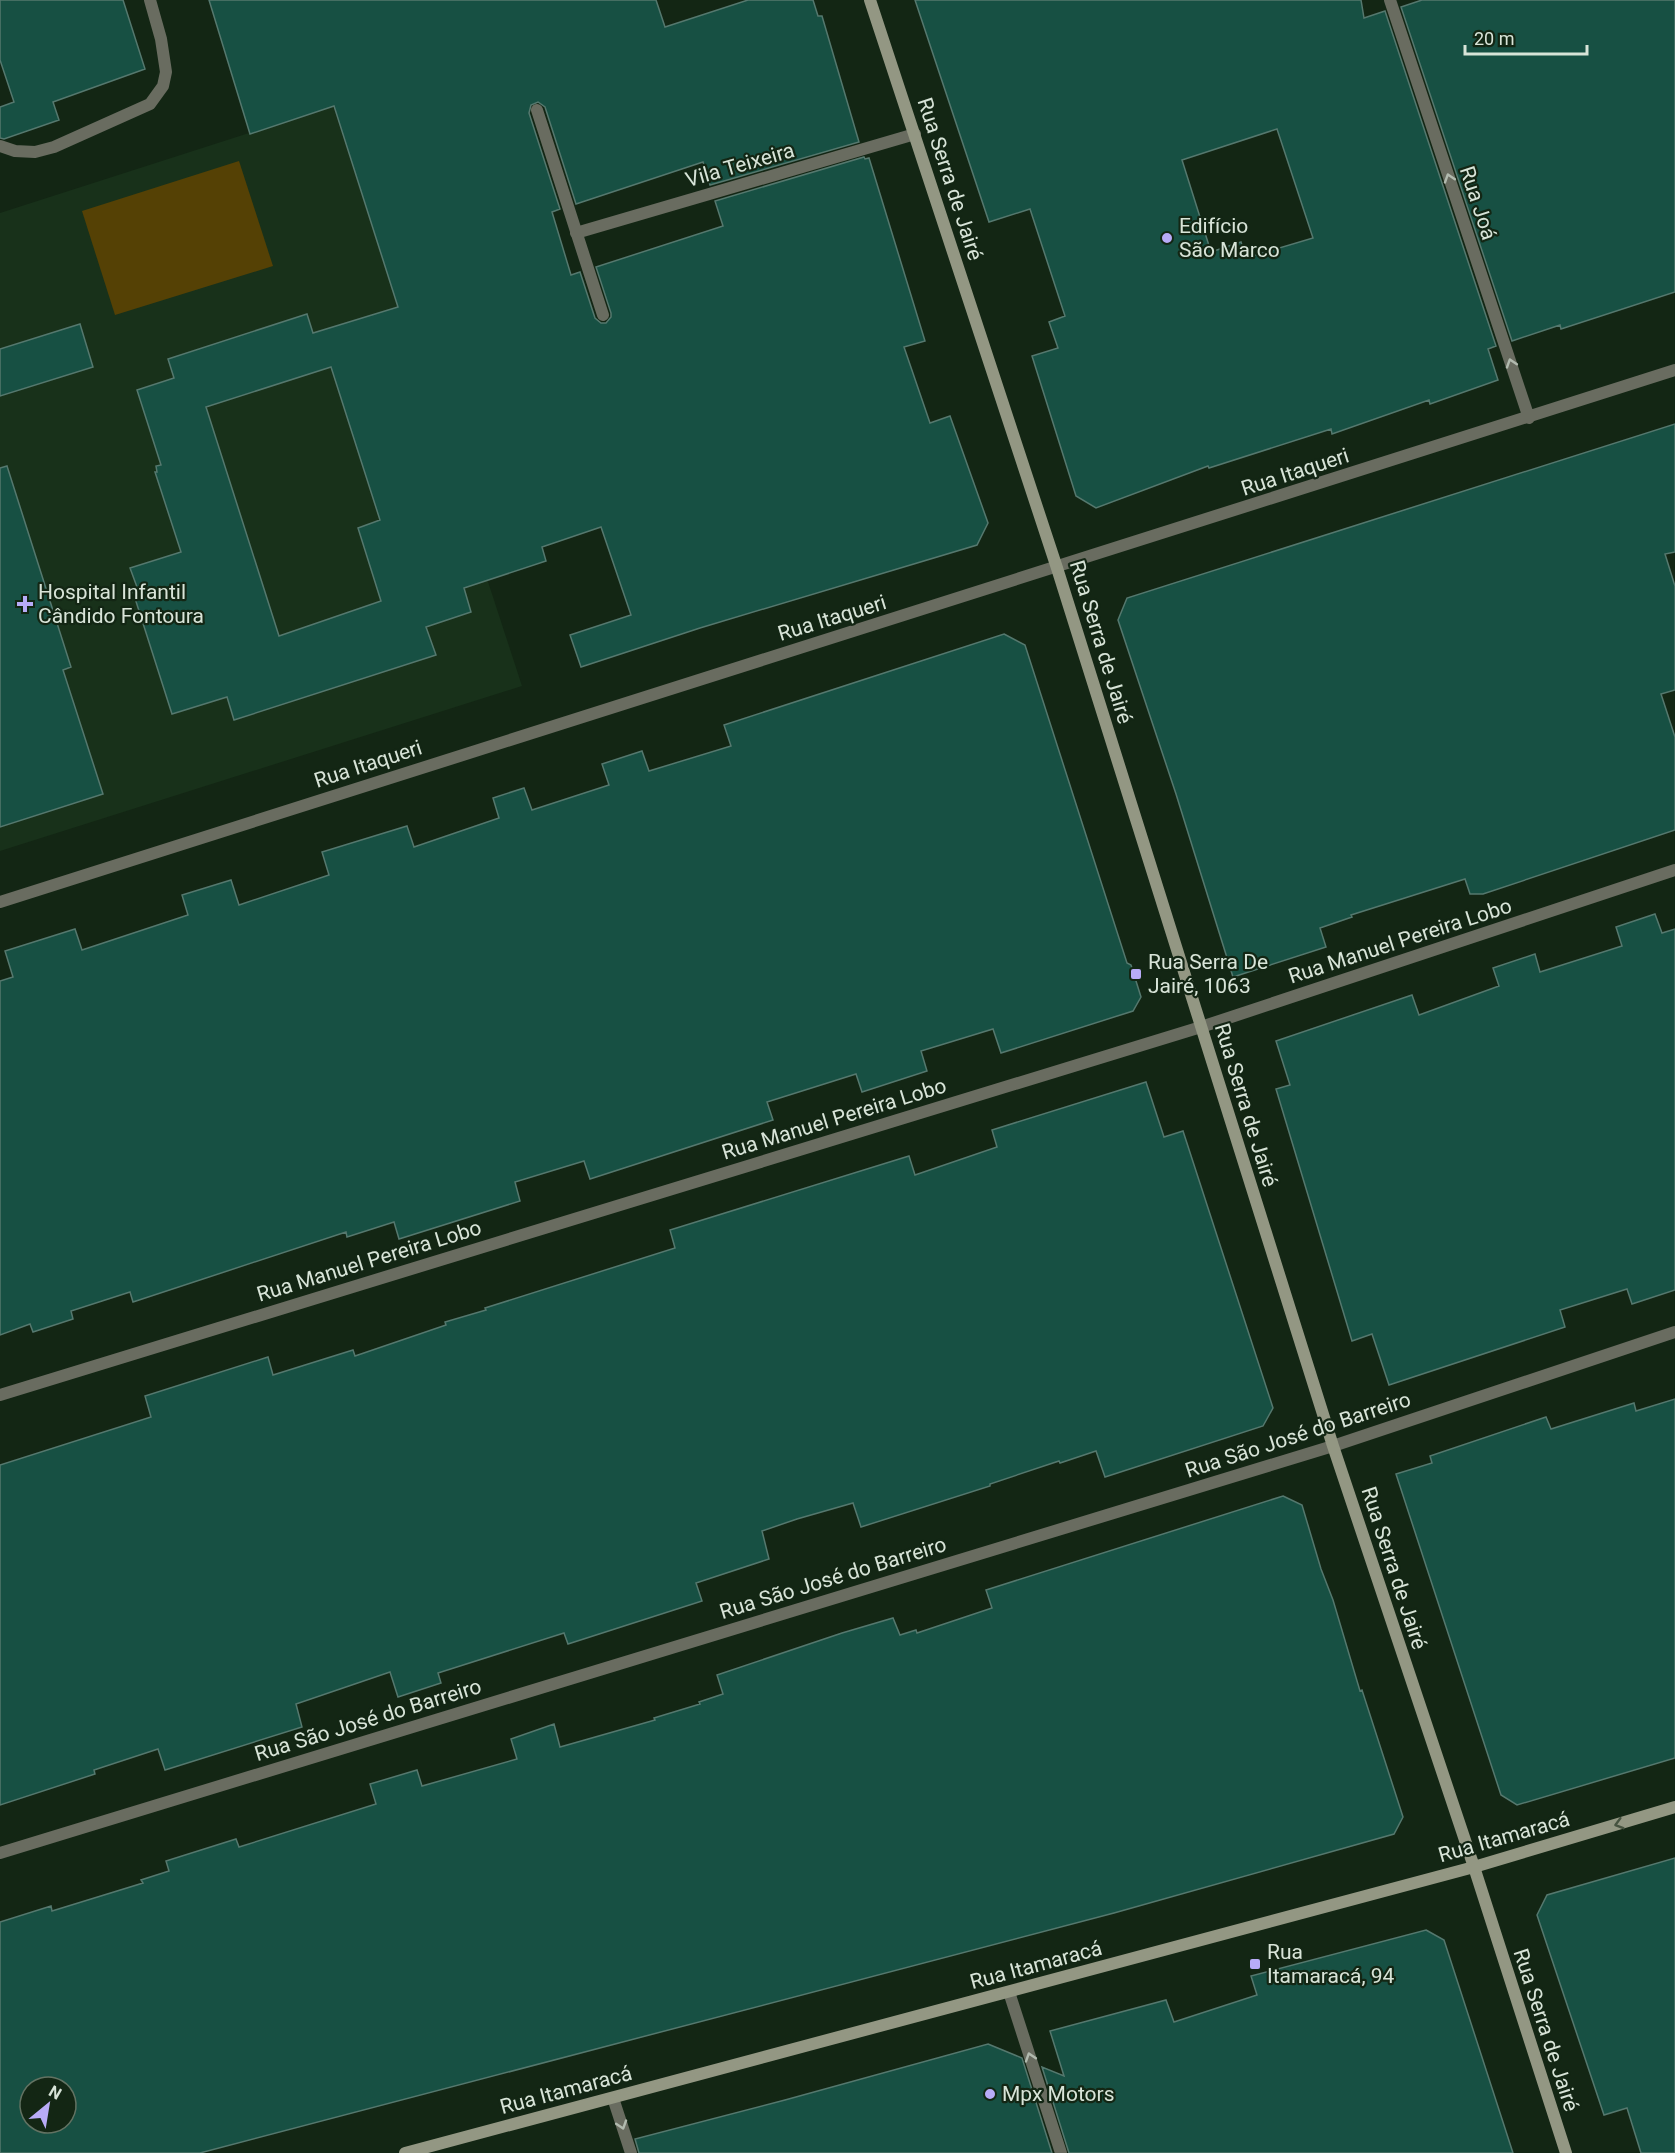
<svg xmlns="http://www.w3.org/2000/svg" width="1675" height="2153" font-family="Roboto,sans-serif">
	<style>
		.built { fill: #18311a }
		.green { fill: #554105 }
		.building { fill: #175043; stroke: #55786e; stroke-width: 1.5; fill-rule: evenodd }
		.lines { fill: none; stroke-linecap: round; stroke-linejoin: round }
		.street { stroke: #696c60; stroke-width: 12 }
		.secondary { stroke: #939783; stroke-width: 12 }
		.oneway { stroke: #b1baae }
		.oneway2 { stroke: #465340 }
		.poi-dot { fill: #b8abf7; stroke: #132614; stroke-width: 2 }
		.labels { text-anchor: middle; stroke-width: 4.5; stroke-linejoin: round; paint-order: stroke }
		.street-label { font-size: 21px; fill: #d8e4d8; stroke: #132614 }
		.poi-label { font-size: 21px; fill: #d8e4d8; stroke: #132614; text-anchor: start }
	</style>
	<rect width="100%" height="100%" fill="#132614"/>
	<path class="built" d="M 333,106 L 522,686 L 0,851 L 0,213 Z"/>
	<path class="green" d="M 239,161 L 273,266 L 115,315 L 82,211 Z"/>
	<path class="building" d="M 0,0 L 123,0 L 145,69 L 53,102 L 59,120 L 4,139 L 0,138 L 0,107 L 14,102 L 0,60 Z
		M 209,0 L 656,0 L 665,27 L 748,0 L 813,0 L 818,16 L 822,16 L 859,142 L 710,185 L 703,162 L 576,204 L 545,107 L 538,102 L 531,105 L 529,113 L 560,209 L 552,212 L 571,275 L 580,272 L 595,318 L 601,323 L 606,323 L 611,317 L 611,313 L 596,267 L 723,226 L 715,201 L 864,157 L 865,159 L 869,158 L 925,341 L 904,347 L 930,423 L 950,416 L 988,523 L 977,545 L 700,628 L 581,667 L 570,635 L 631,615 L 601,527 L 542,547 L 546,561 L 464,588 L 471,612 L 426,627 L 436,655 L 234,720 L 227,697 L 172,714 L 132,589 L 137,587 L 130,568 L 181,552 L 155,472 L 157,472 L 156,466 L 161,465 L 137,390 L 174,378 L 168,359 L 307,314 L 313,333 L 398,307 L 334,106 L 250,134 ZM 331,367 L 380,520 L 358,528 L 381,601 L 279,636 L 206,407 Z
		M 915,0 L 1361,0 L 1364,18 L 1385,11 L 1496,346 L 1488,349 L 1498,380 L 1430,404 L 1429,400 L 1332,434 L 1331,429 L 1209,468 L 1208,466 L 1096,508 L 1076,496 L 1032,356 L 1058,348 L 1049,322 L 1065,316 L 1030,209 L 989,222 ZM 1277,129 L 1313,238 L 1246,258 L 1241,242 L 1211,252 L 1182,160 Z
		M 1422,0 L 1675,0 L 1675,292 L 1561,329 L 1560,325 L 1512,341 L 1401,7 Z
		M 80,324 L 93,367 L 0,396 L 0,349 Z
		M 1675,424 L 1675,552 L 1665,554 L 1675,586 L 1675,690 L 1661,694 L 1675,737 L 1675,830 L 1483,894 L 1470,894 L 1465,879 L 1351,915 L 1352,917 L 1320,928 L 1326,947 L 1233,977 L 1176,794 L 1118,620 L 1127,598 Z
		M 7,466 L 71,667 L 63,670 L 103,794 L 0,827 L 0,468 Z
		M 1004,634 L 1025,645 L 1127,963 L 1131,965 L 1141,997 L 1133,1011 L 1001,1053 L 993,1029 L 921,1051 L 927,1071 L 862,1092 L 856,1074 L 767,1102 L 773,1120 L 590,1179 L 584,1161 L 515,1182 L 520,1201 L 399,1239 L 394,1222 L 347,1237 L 346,1232 L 133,1302 L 130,1292 L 71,1311 L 73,1319 L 33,1332 L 30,1324 L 0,1335 L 0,981 L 13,977 L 5,951 L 75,929 L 82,950 L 188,915 L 182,895 L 231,880 L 239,905 L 329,875 L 322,852 L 407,826 L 414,847 L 499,818 L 493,798 L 524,788 L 532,810 L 609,785 L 602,764 L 642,751 L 649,771 L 731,746 L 724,725 Z
		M 1655,914 L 1662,933 L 1675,929 L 1675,1290 L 1632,1304 L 1627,1289 L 1560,1310 L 1565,1327 L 1389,1385 L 1372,1334 L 1352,1341 L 1276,1089 L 1290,1085 L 1276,1041 L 1412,995 L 1419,1015 L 1499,986 L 1493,968 L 1535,954 L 1540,972 L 1622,946 L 1616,927 Z
		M 1146,1082 L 1164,1137 L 1183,1131 L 1273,1408 L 1263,1426 L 1105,1477 L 1096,1451 L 1060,1463 L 1059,1461 L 990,1484 L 990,1486 L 861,1527 L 853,1503 L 797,1519 L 762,1531 L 769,1559 L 696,1583 L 702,1601 L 568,1644 L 564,1633 L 438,1673 L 441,1683 L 398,1697 L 390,1672 L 296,1704 L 302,1727 L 165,1770 L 158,1749 L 94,1770 L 95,1774 L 0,1805 L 0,1465 L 151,1417 L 145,1396 L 268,1357 L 273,1375 L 353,1350 L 355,1356 L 446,1325 L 445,1322 L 486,1310 L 485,1308 L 675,1248 L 670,1230 L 909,1156 L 915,1175 L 997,1147 L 992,1130 Z
		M 1675,1399 L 1675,1758 L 1517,1805 L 1501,1795 L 1396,1474 L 1432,1463 L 1430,1456 L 1546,1417 L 1551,1429 L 1634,1403 L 1636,1411 Z
		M 1283,1496 L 1302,1505 L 1321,1569 L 1333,1600 L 1360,1691 L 1362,1690 L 1403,1817 L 1394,1834 L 1114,1913 L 200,2153 L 0,2153 L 0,1922 L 51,1906 L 52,1911 L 143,1883 L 141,1880 L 169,1871 L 166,1861 L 236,1839 L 239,1847 L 376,1804 L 370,1784 L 417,1770 L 422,1786 L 517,1759 L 511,1739 L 554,1724 L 560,1747 L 655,1720 L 654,1718 L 700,1704 L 699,1702 L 723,1694 L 717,1675 L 842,1633 L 893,1618 L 900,1635 L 916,1630 L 917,1633 L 992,1608 L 986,1590 ZM 30,2087 L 66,2087 L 66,2123 L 30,2123 Z
		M 1675,1858 L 1675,2153 L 1641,2153 L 1627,2108 L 1604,2115 L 1537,1915 L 1547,1895 Z
		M 1426,1930 L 1444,1940 L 1513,2153 L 1069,2153 L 1042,2067 L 1064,2076 L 1050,2031 L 1166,2000 L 1174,2022 L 1257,1995 L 1251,1976 Z
		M 988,2044 L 1022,2058 L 1052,2153 L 639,2153 L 635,2139 L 785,2100 Z"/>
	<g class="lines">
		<path class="street" d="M 1390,0 L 1529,418
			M 537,110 L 603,315
			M 0,146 L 15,151 L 35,152 L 54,147 L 150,104 L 163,86 L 166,72 L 161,39 L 150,0
			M 576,233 L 915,134
			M 0,902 L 1675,370
			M 0,1395 L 1201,1027 L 1675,870
			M 0,1853 L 1333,1446 L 1675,1332
			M 1009,1992 L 1061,2153
			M 613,2098 L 631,2153"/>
		<path class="secondary" d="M 870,0 L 1057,568 L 1333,1446 L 1474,1867 L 1566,2153
			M 405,2153 L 1474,1867 L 1675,1807"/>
	</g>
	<defs><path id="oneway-chevron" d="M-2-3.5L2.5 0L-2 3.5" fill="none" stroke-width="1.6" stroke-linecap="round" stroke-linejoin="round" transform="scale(1.5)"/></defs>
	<g class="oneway">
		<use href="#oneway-chevron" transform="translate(1449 178) rotate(-108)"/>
		<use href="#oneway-chevron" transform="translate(1511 363) rotate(-108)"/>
		<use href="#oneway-chevron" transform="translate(1030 2057) rotate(-108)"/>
		<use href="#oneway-chevron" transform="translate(622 2125) rotate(72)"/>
	</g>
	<use class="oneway2" href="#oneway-chevron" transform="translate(1619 1824) rotate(164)"/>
	<g class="poi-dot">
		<circle cx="1167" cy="238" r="6"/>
		<path d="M22 595h6v6h6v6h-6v6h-6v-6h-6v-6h6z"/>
		<rect x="1130" y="968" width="12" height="12" rx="3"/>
		<rect x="1249" y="1958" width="12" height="12" rx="3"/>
		<circle cx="990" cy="2094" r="6"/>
	</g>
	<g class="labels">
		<g class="street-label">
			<text transform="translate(740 165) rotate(-16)" y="7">Vila Teixeira</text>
			<text transform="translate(950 179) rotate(72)" y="7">Rua Serra de Jairé</text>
			<text transform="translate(1478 203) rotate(72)" y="7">Rua Joá</text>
			<text transform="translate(1295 472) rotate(-18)" y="7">Rua Itaqueri</text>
			<text transform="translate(832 618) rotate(-17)" y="7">Rua Itaqueri</text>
			<text transform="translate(1101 642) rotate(73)" y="7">Rua Serra de Jairé</text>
			<text transform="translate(368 764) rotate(-18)" y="7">Rua Itaqueri</text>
			<text transform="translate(1400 941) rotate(-18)" y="7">Rua Manuel Pereira Lobo</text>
			<text transform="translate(1246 1105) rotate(73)" y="7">Rua Serra de Jairé</text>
			<text transform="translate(834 1119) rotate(-17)" y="7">Rua Manuel Pereira Lobo</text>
			<text transform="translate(369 1261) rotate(-17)" y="7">Rua Manuel Pereira Lobo</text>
			<text transform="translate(1298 1435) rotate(-18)" y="7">Rua São José do Barreiro</text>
			<text transform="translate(1394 1568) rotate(72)" y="7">Rua Serra de Jairé</text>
			<text transform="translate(833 1578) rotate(-17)" y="7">Rua São José do Barreiro</text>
			<text transform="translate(368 1720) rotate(-17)" y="7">Rua São José do Barreiro</text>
			<text transform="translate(1504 1837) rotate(-16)" y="7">Rua Itamaracá</text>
			<text transform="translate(1036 1965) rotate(-15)" y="7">Rua Itamaracá</text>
			<text transform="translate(1546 2030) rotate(72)" y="7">Rua Serra de Jairé</text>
			<text transform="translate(566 2090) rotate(-15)" y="7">Rua Itamaracá</text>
		</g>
		<g class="poi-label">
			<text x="1179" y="233">Edifício<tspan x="1179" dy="24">São Marco</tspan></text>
			<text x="38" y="599">Hospital Infantil<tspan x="38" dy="24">Cândido Fontoura</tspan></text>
			<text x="1148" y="969">Rua Serra De<tspan x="1148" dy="24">Jairé, 1063</tspan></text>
			<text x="1267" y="1959">Rua<tspan x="1267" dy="24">Itamaracá, 94</tspan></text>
			<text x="1002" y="2101">Mpx Motors</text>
		</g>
	</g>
	<g transform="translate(48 2105) rotate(30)"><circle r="28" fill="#132614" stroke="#627262" stroke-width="1.5"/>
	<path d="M0-4.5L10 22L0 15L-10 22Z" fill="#b8abf7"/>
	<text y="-9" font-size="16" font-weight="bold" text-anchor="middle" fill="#d8e4d8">N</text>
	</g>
	<path d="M1465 45v9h122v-9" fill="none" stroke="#d8e4d8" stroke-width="3"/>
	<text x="1474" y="45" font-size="18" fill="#d8e4d8" stroke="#132614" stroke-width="4.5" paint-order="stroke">20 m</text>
</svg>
